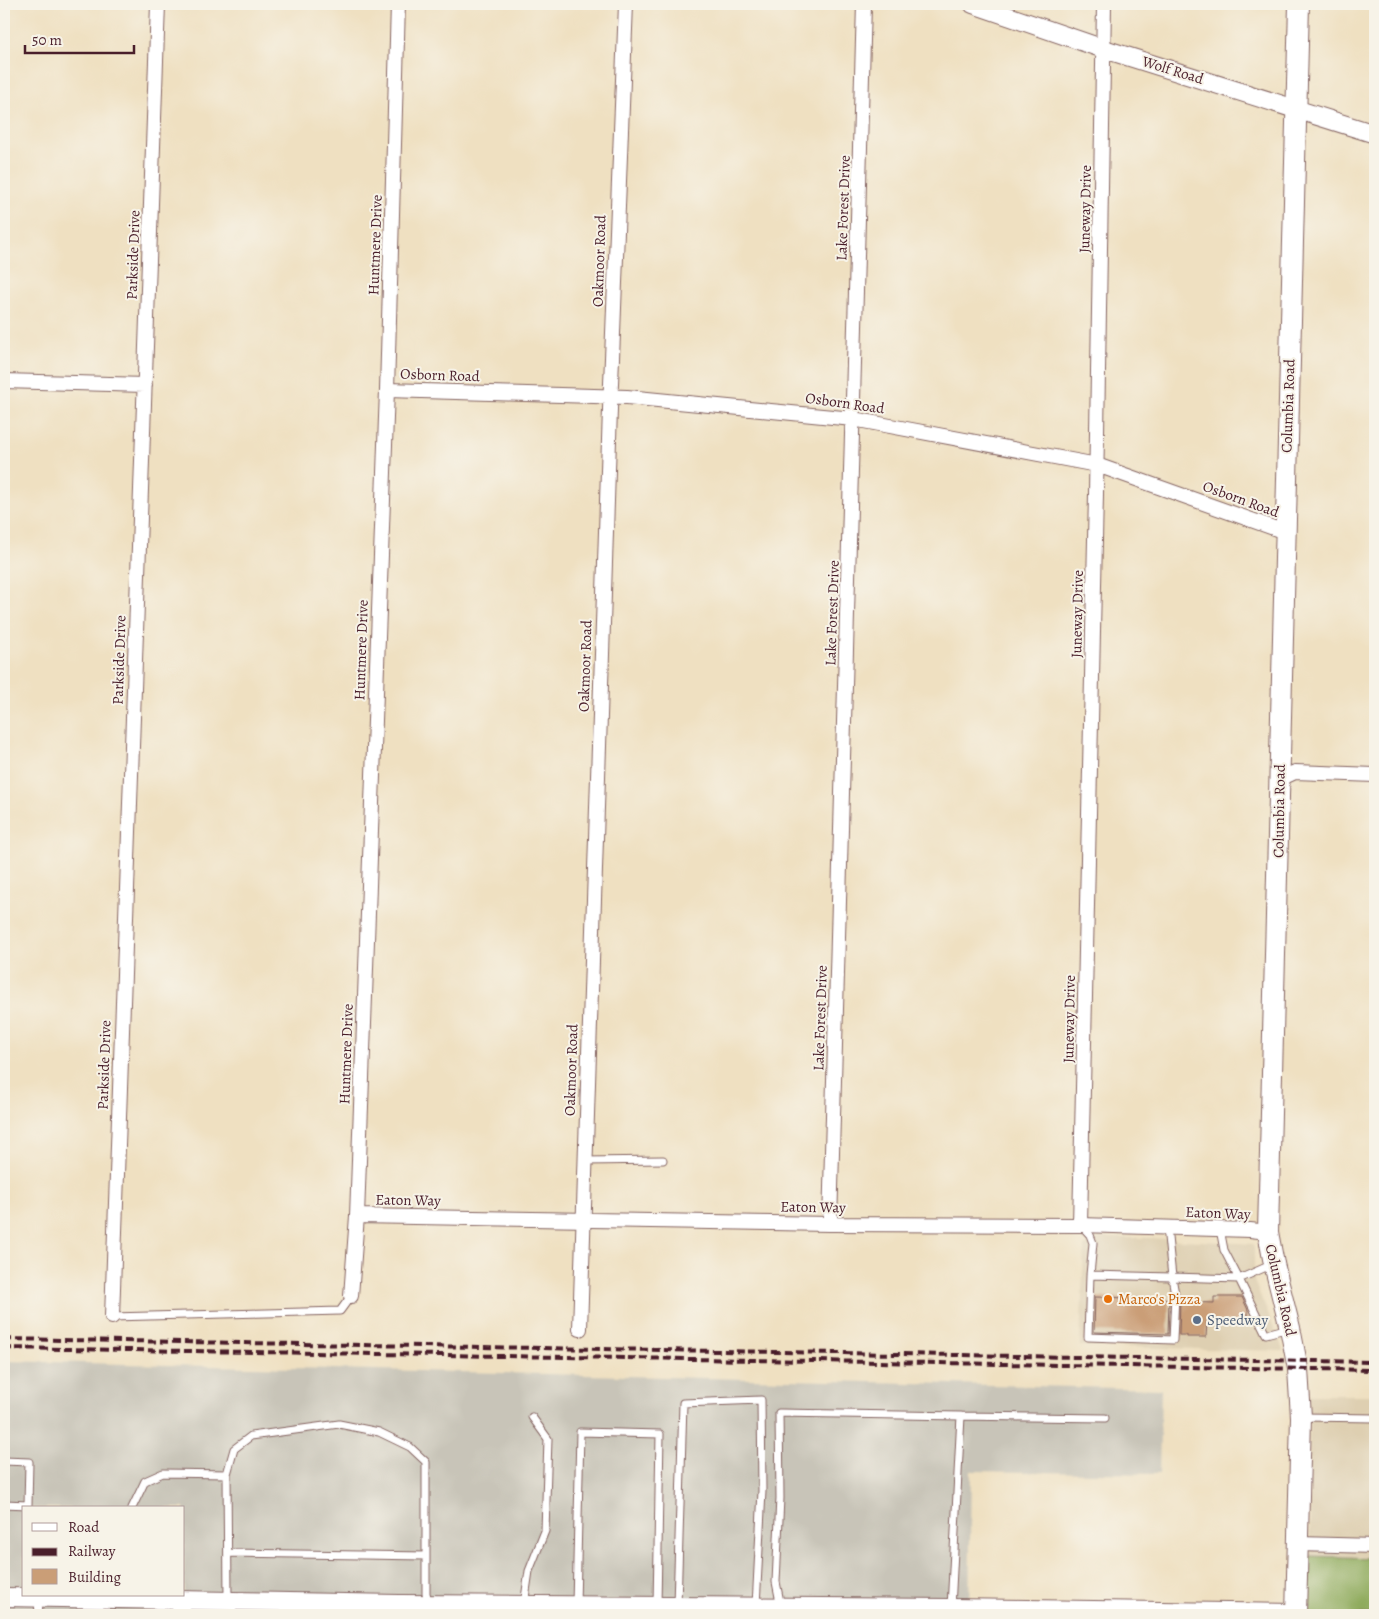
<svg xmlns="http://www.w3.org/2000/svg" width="1379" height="1619" font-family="Alegreya,serif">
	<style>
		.built { fill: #decfb1 }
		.industrial { fill: #c8c4b8; fill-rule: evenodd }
		.forest { fill: #8fab5d; stroke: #6c6544 }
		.building { fill: #ca9e77 }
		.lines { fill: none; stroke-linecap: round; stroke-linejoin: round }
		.service-casing { stroke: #846360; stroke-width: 9 }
		.minor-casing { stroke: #846360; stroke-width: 16 }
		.tertiary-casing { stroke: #846360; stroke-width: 20 }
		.secondary-casing { stroke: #846360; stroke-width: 22 }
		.service { stroke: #fff; stroke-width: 7 }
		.minor { stroke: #fff; stroke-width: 14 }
		.tertiary { stroke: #fff; stroke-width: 18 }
		.secondary { stroke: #fff; stroke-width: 20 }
		.rail { stroke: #4a1f2b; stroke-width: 4; stroke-dasharray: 8 4; stroke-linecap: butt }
		.food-dot { fill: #e8710a; stroke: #f7f3e8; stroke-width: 2 }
		.service-dot { fill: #5c6f8a; stroke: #f7f3e8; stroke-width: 2 }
		.labels { text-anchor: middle; stroke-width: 4; stroke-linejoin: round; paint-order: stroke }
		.street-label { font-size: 15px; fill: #4a1f2b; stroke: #f7f3e8 }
		.food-label { font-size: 15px; fill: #c56008; stroke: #f7f3e8; text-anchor: start }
		.service-label { font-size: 15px; fill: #4e5e75; stroke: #f7f3e8; text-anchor: start }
	</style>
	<rect width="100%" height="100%" fill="#f7f3e8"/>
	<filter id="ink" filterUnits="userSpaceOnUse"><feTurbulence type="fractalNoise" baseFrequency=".02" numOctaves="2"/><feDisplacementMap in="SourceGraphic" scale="10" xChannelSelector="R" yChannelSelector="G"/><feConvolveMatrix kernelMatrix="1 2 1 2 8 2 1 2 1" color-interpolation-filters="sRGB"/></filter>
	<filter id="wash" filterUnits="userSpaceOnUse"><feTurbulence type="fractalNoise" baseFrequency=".0096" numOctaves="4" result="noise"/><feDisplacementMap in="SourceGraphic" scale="20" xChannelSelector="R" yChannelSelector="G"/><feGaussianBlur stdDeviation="1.12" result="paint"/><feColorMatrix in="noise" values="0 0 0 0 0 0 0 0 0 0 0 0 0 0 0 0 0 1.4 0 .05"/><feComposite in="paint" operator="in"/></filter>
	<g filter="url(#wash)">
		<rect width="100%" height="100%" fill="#efe0c1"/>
		<path class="built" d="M 1100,1238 L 1149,1238 L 1254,1244 L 1254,1281 L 1284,1351 L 1080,1346 L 1084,1246 Z
			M 1309,1395 L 1375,1395 L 1375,1558 L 1310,1556 Z"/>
		<path class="industrial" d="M 4,1361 L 1161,1389 L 1159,1474 L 971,1471 L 969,1615 L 463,1611 L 463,1615 L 4,1615 ZM 24,1508 L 184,1508 L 184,1595 L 24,1595 Z"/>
		<path class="forest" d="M 1310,1556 L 1375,1558 L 1375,1615 L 1308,1615 Z
			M 463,1611 L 924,1615 L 463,1615 Z"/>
		<g id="blocks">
			<path class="building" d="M 1095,1297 L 1169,1299 L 1168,1334 L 1094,1332 Z
				M 1214,1297 L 1242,1297 L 1248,1310 L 1248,1322 L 1207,1321 L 1206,1337 L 1187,1337 L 1187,1335 L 1179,1335 L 1180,1302 L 1214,1303 Z"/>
		</g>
	</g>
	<g filter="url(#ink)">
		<use href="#blocks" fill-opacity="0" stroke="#846360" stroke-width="1"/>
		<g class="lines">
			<defs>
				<path id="service" d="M 585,1161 L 663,1160
					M 1081,1225 L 1090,1235 L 1093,1243 L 1090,1275 L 1172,1277 L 1167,1227
					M 1273,1264 L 1239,1279 L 1266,1334 L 1289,1328
					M 1090,1275 L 1088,1337 L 1173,1340 L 1175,1294 L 1172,1277 L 1239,1279 L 1224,1250 L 1220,1229
					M 112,1317 L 340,1311 L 351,1296
					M 961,1416 L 1105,1418
					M 1303,1417 L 1375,1418
					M 4,1461 L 29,1462 L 28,1505 L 4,1504
					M 227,1474 L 234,1449 L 251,1436 L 339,1424 L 379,1432 L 410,1447 L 426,1462 L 426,1593 L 429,1605 L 429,1615
					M 132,1508 L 145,1481 L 163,1473 L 227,1474 L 228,1599
					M 228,1553 L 426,1556
					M 38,1598 L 39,1615
					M 524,1605 L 529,1571 L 545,1531 L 548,1439 L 532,1417
					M 576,1605 L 580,1432 L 660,1434 L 657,1606
					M 677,1605 L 683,1403 L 761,1400 L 762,1491 L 756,1606
					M 781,1607 L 776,1582 L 780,1498 L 779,1413 L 961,1416 L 951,1608"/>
				<path id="minor" d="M 4,381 L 145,385
					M 387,390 L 627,397 L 853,419 L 1097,465 L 1285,532
					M 1280,779 L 1295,772 L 1375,775
					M 357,1216 L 830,1224 L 1080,1225 L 1250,1230 L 1268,1232
					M 830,1224 L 864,4
					M 1080,1225 L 1096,494 L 1104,4
					M 351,1296 L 357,1216 L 387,390 L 398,4
					M 112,1317 L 158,4
					M 580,1329 L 610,409 L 626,4
					M 1298,1544 L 1375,1546"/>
				<path id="tertiary" d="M 973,4 L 1104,49 L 1375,134
					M 4,1597 L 399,1604 L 951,1608 L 1296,1613"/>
				<path id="secondary" d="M 1296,1615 L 1301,1417 L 1298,1369 L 1290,1328 L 1274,1264 L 1268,1232 L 1299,4"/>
			</defs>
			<use href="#service" class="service-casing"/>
			<use href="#minor" class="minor-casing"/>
			<use href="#tertiary" class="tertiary-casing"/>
			<use href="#secondary" class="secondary-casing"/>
			<use href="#service" class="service"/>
			<use href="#minor" class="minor"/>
			<use href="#tertiary" class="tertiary"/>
			<use href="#secondary" class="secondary"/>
			<path class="rail" d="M 4,1339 L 1375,1362
				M 4,1348 L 1375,1370"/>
		</g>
	</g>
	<circle class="food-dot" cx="1108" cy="1299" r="5"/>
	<circle class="service-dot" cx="1197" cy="1320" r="5"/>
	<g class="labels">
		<g class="street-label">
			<text transform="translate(1173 70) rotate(17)" y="5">Wolf Road</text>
			<text transform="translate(843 208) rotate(-88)" y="5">Lake Forest Drive</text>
			<text transform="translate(1085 209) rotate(-89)" y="5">Juneway Drive</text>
			<text transform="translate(375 245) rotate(-88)" y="5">Huntmere Drive</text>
			<text transform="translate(133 255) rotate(-88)" y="5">Parkside Drive</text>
			<text transform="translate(599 261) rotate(-88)" y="5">Oakmoor Road</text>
			<text transform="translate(440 375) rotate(2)" y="5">Osborn Road</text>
			<text transform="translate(845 403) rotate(8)" y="5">Osborn Road</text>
			<text transform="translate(1288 406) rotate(-88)" y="5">Columbia Road</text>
			<text transform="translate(1241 499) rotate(20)" y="5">Osborn Road</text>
			<text transform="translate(832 613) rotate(-88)" y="5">Lake Forest Drive</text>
			<text transform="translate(1077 614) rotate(-89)" y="5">Juneway Drive</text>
			<text transform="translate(361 650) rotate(-88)" y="5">Huntmere Drive</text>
			<text transform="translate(119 660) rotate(-88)" y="5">Parkside Drive</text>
			<text transform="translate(585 666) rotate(-88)" y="5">Oakmoor Road</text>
			<text transform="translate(1279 811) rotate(-89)" y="5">Columbia Road</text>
			<text transform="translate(820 1018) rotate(-88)" y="5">Lake Forest Drive</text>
			<text transform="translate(1069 1019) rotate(-89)" y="5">Juneway Drive</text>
			<text transform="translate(346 1054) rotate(-88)" y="5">Huntmere Drive</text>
			<text transform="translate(104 1065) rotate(-88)" y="5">Parkside Drive</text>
			<text transform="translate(571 1070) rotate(-88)" y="5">Oakmoor Road</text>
			<text transform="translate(408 1200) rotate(1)" y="5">Eaton Way</text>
			<text transform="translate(813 1207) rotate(1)" y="5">Eaton Way</text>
			<text transform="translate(1218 1213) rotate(2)" y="5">Eaton Way</text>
			<text transform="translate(1281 1290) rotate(77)" y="5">Columbia Road</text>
		</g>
		<g class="food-label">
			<text x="1118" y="1304">Marco's Pizza</text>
		</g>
		<g class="service-label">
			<text x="1207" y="1325">Speedway</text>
		</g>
	</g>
	<rect width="1379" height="1619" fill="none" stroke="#f7f3e8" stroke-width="20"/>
	<rect x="22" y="1506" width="162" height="90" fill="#f7f3e8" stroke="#b29e9c"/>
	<rect x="32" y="1523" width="25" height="8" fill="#ffffff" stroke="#b29e9c"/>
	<text x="68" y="1532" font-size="15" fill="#4a1f2b">Road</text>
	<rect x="32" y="1548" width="25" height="8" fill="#4a1f2b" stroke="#b29e9c"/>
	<text x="68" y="1556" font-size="15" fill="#4a1f2b">Railway</text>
	<rect x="32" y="1569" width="25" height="15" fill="#ca9e77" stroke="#b29e9c"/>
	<text x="68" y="1582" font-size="15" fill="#4a1f2b">Building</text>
	<path d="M25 45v8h109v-8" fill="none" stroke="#4a1f2b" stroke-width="2.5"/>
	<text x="32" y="45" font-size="15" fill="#4a1f2b" stroke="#f7f3e8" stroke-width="4" paint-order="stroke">50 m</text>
</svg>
